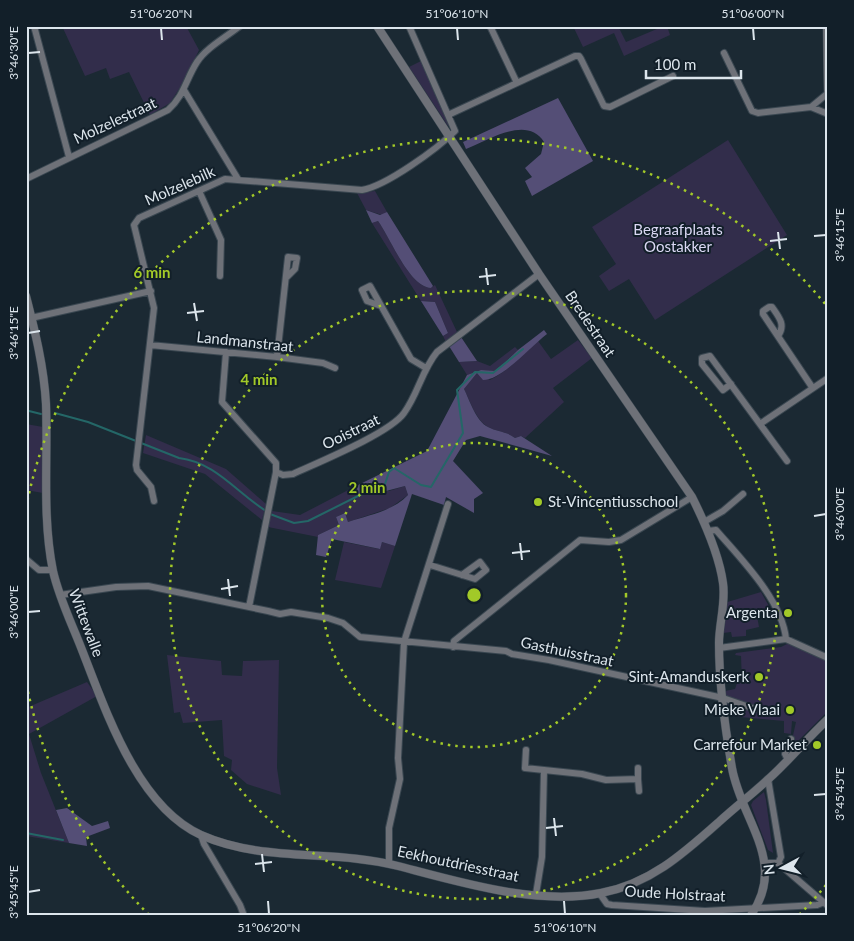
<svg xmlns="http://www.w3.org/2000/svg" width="854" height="941" font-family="Lato,sans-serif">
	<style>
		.green { fill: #322d4b }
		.forest { fill: #544e76 }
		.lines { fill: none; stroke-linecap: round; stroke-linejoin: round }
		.stream { stroke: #246767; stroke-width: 2 }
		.minor-casing { stroke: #3a4751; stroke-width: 8 }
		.tertiary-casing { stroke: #3a4751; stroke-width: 9 }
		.minor { stroke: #6e7178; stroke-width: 6 }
		.tertiary { stroke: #6e7178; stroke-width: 8 }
		.ticks { fill: none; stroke: #dce5ec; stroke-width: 2 }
		.ring { fill: none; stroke: #a2c928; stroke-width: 2.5; stroke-dasharray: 2.5 5 }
		.poi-dot { fill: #a2c928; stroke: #121f29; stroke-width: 2 }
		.labels { text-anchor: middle; stroke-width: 4; stroke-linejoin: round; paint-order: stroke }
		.street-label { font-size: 15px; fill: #dce5ec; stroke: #121f29 }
		.park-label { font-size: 15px; fill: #dbd8f4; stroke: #121f29 }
		.poi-label { font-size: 15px; fill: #dce5ec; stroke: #121f29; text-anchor: end }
		.centre { fill: #a2c928; stroke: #121f29; stroke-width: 2.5 }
		.ring-label { font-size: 15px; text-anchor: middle; font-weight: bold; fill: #a2c928; stroke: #121f29; stroke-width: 4; stroke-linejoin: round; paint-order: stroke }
		.neatline { fill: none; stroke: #dce5ec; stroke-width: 2 }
		.ticks-label { font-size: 12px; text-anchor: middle; fill: #dce5ec }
	</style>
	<rect width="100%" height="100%" fill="#1b2933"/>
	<path class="green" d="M 62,26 L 186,26 L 199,50 L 183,83 L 170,103 L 150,115 L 129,72 L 110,79 L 106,68 L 85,76 Z
		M 573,26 L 618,26 L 626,42 L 664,26 L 667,26 L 670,35 L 624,56 L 614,33 L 583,47 Z
		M 421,61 L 449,124 L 448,126 L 409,67 Z
		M 728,140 L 787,235 L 655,320 L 629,279 L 609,291 L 599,276 L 616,264 L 592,227 Z
		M 375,191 L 387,212 L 382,215 L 366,210 L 357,193 Z
		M 378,221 C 390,237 409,287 431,288 L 435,285 L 457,332 L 446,342 L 443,336 L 448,333 L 435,302 L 421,301 L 372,223 Z
		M 578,340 L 592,358 L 553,388 L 564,402 L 525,438 L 521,436 L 515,438 C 506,431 497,432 488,427 C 476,420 470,401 464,389 L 477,373 L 490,380 C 509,371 522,354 538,341 L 551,359 Z
		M 515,347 L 518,350 L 496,371 L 481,370 L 467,375 L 459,362 L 477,361 L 490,366 Z
		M 26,424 L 43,427 L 43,493 L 26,490 Z
		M 146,435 L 226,469 L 266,504 L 262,520 L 205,474 L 143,453 Z
		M 405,486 L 408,495 L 390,508 L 348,522 L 345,513 L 336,517 L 339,525 L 318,535 L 318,537 L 268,527 L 272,511 L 300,515 L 354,487 L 359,494 L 378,488 L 389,491 Z
		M 344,542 L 379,549 L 382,542 L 395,546 L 381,588 L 335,580 Z
		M 761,592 L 771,610 L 760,612 L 760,615 L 757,616 L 759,627 L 746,630 L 746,636 L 732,637 L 731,632 L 723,633 L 724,603 Z
		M 789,643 L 828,660 L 828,711 L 790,749 L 796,722 L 792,721 L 791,734 L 784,733 L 784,721 L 730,716 L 725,691 L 735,689 L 737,683 L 742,683 L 741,656 L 735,655 L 736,653 L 781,647 Z
		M 167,655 L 221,661 L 222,675 L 242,676 L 243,661 L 279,660 L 277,768 L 281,795 L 247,784 L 231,770 L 232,760 L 224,756 L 222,720 L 183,723 L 180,712 L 174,713 Z
		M 87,682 L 97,696 L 29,734 L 41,773 L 69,843 L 26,836 L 26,708 Z
		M 764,792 L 766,800 L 773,853 L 768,850 L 751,805 L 753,801 Z"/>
	<path class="forest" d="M 558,98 L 593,161 L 532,196 L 525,181 L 532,177 L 525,168 L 541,154 L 544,142 C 527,115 489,140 466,149 L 463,142 Z
		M 366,210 L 380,215 L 387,212 L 433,286 L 431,288 C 409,287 390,237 378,221 L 372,223 Z
		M 421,301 L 435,302 L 448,333 L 443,336 Z
		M 544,330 L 547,334 C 530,347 502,380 483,380 L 477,373 L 464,389 C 470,401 476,421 488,427 C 497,432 506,431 515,438 L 521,436 L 552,456 L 480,436 L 466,440 L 453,461 L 483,493 L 474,499 L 474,513 L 446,497 L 444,505 L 412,494 L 395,546 L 382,542 L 380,549 L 332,539 L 326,557 L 316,555 L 318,535 L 339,525 L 336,517 L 345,513 L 348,522 C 369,515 393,511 408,495 L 405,486 L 386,491 L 378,488 L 358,494 L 354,487 L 427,451 L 467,375 L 481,370 L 496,371 L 518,350 Z
		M 461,337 L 477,361 L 459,362 L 449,346 Z
		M 67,808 L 92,826 L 108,821 L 110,828 L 86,837 L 87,846 L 69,843 L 56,810 Z"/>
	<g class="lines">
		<path class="stream" d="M 29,411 L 41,414
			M 55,413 L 88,422 L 179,458 C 215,462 237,493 266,511
			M 270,514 L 294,523 L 308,521 L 362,494 L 384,487 L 389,472 L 394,468 L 421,485 L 431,487 L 463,433 L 457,390 L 475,372 L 493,373 L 523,349
			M 26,833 L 63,840"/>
		<defs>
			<path id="minor" d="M 34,26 L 69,157
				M 490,26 L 517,83
				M 724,53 L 752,111 L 758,113 L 811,107 L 828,114
				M 184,90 L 238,179
				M 811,107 L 828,93
				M 448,115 L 575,56 L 579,56 L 581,59 L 604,106 L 610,107 L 673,76
				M 26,179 L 168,110 C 184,96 186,79 197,62 C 206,48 226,37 240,26
				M 199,191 L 221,240 L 220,276
				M 381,306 L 367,301 L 362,290 L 370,286 L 411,359 L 426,368
				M 31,318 L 151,291
				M 778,336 C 786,325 779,317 772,307 L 769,307 L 763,311 L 763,314 L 812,387
				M 150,345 L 277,357 L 323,363 L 335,368
				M 226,352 L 222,402 L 276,463 L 276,472 L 249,607
				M 277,357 L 288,257 L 297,258 L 295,269 L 286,278
				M 731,384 L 723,390 L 702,364 L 702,358 L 710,356 L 787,461
				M 760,424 L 828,378
				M 276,472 L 283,475 L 293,474 C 319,462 390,433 404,413 C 418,394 422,370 437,352 L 539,274
				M 154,501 L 151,487 L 137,470 L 136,465 L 154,308 L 134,225 L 139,218 L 225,179 L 362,190 C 386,186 437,149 455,131 L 409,26
				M 704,522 L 723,511 L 743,494
				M 708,531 L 716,530 C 741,559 782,600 786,639
				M 26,559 L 39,570 L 53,570
				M 430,565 L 475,579 L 486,570 L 480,562 L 462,575
				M 60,595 L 116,587 L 148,586 L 268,611 L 280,614 L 291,612 L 328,618 L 343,623 L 360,637 L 506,651 L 512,654 L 549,660 L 723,698 L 755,709 L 776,712
				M 453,647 L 454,641 L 580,540 L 609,542 L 621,540 L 692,497
				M 719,648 L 786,639 L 828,658
				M 526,750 L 525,768 L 544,770
				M 788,760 L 785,754 L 791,739
				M 638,779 L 638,768
				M 768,779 L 781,857 L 778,863
				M 201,835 L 204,844 L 240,905 L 243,913
				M 389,863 L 389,828 L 400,779 L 398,758 L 404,642 L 448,504
				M 766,863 L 778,863 L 828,906
				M 536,894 L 542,857 L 544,770 L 582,774 L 606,780 L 638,779 L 639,791
				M 600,894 L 607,904 L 612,905 L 705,911 L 817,905 L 822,903"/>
			<path id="tertiary" d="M 377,26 L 539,274 L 692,497 C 705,523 719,554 723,583 C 726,602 719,624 719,643 C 719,684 725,728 732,768 C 741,820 788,862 751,915
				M 827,26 L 828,90
				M 26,296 C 35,331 44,367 46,404 C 48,459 42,517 53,571 C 59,598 72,624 82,650 C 106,711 137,806 201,835 C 264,863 334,849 398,866 C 459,882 538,906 601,893 C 650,884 684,853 720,821 C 741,802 764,785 783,765 C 798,750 812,734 828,719"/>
		</defs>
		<use href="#minor" class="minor-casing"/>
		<use href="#tertiary" class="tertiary-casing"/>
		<use href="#minor" class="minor"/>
		<use href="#tertiary" class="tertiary"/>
	</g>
	<path class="ticks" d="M 161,28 L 162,40M 457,28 L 458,40M 753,28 L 754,40M 28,53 L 40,52M 778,232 L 780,249M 814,236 L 826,235M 770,241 L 787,239M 486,268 L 488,285M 479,277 L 496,275M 194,303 L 197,321M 187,313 L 204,311M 28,333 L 40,331M 814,516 L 826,514M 520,543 L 522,560M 512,553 L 530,551M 228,579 L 230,596M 221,589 L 238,586M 28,612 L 40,611M 814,795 L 826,794M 554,818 L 556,836M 546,828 L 563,826M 262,854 L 264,872M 255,864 L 272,862M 28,892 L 40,890M 268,901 L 269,914M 564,901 L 565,914"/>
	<g class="ring">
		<circle cx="474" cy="595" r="152"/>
		<circle cx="474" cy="595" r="304"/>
		<path d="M826 885A456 456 0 0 1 799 915M149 915A456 456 0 0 1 26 682M26 508A456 456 0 0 1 826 305"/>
	</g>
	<g class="poi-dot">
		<circle cx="538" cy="502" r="5"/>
		<circle cx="788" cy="613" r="5"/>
		<circle cx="759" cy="677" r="5"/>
		<circle cx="790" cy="710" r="5"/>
		<circle cx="817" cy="745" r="5"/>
	</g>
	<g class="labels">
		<g class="street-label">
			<text transform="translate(115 121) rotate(-25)" y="5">Molzelestraat</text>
			<text transform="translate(180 186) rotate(-24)" y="5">Molzelebilk</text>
			<text transform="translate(590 324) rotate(56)" y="5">Bredestraat</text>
			<text transform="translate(245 342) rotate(6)" y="5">Landmanstraat</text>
			<text transform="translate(351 432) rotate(-26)" y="5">Ooistraat</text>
			<text transform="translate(86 623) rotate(69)" y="5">Wittewalle</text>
			<text transform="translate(567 652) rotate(12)" y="5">Gasthuisstraat</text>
			<text transform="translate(458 864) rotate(12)" y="5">Eekhoutdriesstraat</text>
			<text transform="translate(675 894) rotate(3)" y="5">Oude Holstraat</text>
		</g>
		<g class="park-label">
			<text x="678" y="235">Begraafplaats<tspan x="678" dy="17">Oostakker</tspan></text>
		</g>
		<g class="poi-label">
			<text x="548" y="507" text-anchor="start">St-Vincentiusschool</text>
			<text x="778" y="618">Argenta</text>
			<text x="749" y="682">Sint-Amanduskerk</text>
			<text x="780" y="715">Mieke Vlaai</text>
			<text x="807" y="750">Carrefour Market</text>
		</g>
	</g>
	<circle cx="474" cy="595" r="8" class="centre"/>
	<g class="ring-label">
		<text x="152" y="278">6 min</text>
		<text x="259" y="385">4 min</text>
		<text x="367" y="493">2 min</text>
	</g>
	<rect width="854" height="941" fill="none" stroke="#121f29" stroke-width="55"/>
	<g transform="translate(782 868) rotate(263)" stroke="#121f29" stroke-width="4" paint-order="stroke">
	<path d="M0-4L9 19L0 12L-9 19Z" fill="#dce5ec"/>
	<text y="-8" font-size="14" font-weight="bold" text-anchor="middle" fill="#dce5ec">N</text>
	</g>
	<path d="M646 70v8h95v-8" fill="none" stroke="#dce5ec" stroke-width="2.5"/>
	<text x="654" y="70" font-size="15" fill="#dce5ec" stroke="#121f29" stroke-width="4" paint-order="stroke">100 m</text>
	<rect x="28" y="28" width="798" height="886" class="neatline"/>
	<g class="ticks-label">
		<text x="161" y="18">51°06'20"N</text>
		<text x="457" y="18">51°06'10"N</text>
		<text x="753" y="18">51°06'00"N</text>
		<text transform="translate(14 53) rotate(-90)" y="4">3°46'30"E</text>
		<text transform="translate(840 235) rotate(-90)" y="4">3°46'15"E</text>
		<text transform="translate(14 333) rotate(-90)" y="4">3°46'15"E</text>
		<text transform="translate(840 514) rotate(-90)" y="4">3°46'00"E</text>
		<text transform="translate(14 612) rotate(-90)" y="4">3°46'00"E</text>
		<text transform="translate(840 794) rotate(-90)" y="4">3°45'45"E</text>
		<text transform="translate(14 892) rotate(-90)" y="4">3°45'45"E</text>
		<text x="269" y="932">51°06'20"N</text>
		<text x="565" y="932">51°06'10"N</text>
	</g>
</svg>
